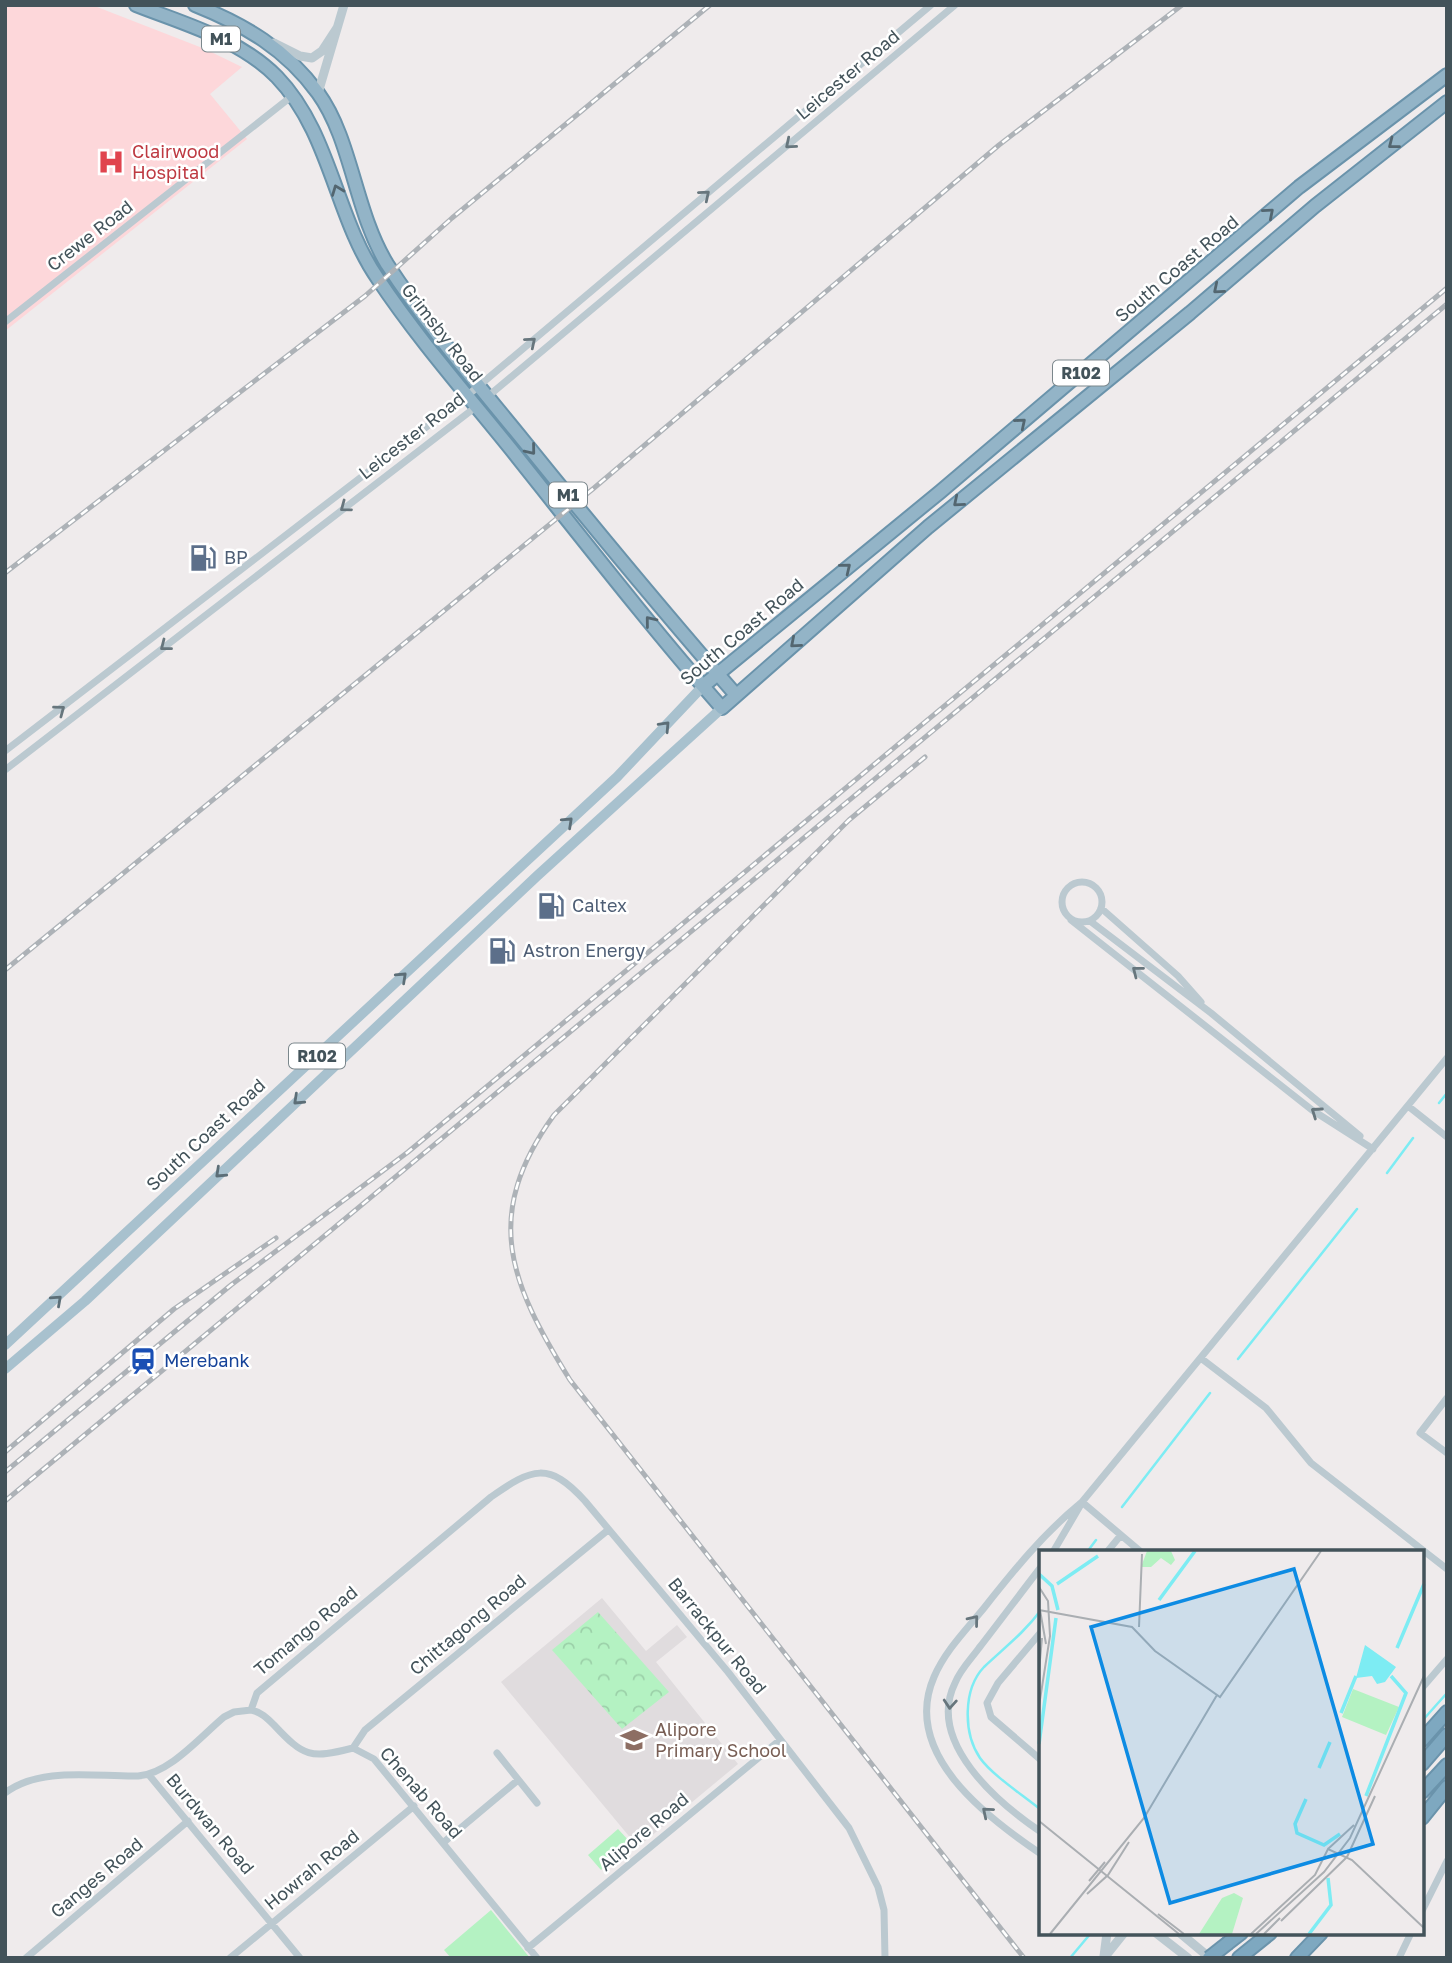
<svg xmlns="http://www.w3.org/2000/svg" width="1452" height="1963" font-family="'Golos Text',sans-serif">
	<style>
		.education { fill: #e0dcde }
		.medical { fill: #fdd7da }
		.grass { fill: #b4f2c2 }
		.forest { fill: url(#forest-crowns) }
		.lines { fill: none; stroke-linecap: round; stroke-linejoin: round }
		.stream { stroke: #7decf3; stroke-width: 2.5 }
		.trunk-casing { stroke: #6a93ab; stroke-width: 16 }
		.motorway-casing { stroke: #6a93ab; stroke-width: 16 }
		.minor { stroke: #bbc9d0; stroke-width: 7 }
		.tertiary { stroke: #bbc9d0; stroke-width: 9 }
		.primary { stroke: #a8c1ce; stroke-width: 10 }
		.trunk { stroke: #93b4c7; stroke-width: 12 }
		.motorway { stroke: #7ea8c0; stroke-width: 12 }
		.rail-casing { stroke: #adb2b7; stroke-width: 5 }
		.rail { stroke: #fff; stroke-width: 2.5; stroke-dasharray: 8; stroke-linecap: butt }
		.motorway-bridge-casing { stroke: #6a93ab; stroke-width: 16; stroke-linecap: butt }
		.motorway-bridge { stroke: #7ea8c0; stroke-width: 12 }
		.oneway { stroke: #67767d }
		.oneway2 { stroke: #536670 }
		.oneway3 { stroke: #5c6e77 }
		.labels { text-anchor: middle; stroke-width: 5; stroke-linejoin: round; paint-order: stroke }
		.shield { fill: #fff; stroke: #7b878c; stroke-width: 2 }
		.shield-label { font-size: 16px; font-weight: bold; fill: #43535a }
		.street-label { font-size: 18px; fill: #43535a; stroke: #fff }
		.health-label { font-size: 18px; fill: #be3a42; stroke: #fff; text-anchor: start }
		.service-label { font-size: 18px; fill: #4e5e75; stroke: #fff; text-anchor: start }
		.transit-label { font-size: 18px; fill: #164399; stroke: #fff; text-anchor: start }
		.education-label { font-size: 18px; fill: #785e54; stroke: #fff; text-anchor: start }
		.inset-river { fill: none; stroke: #7decf3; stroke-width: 3.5 }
		.inset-road { fill: none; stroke: #aaaeb2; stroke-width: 2 }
		.view { fill: #0d8be3; fill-opacity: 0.15; stroke: #0d8be3; stroke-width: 3.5 }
		.inset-edge { fill: none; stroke: #43535a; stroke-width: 3.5 }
	</style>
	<defs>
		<pattern id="forest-crowns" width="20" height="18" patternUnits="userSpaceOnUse" patternTransform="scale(1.75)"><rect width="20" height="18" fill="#b4f2c2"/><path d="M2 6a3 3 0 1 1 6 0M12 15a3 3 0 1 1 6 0" fill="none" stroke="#9cd1a9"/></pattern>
	</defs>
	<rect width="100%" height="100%" fill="#efebec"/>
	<path class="education" d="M 602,1598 L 646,1651 L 677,1625 L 687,1637 L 656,1662 L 738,1764 L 638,1847 L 501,1682 Z"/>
	<path class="medical" d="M 5,5 L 92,5 L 205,49 L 242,67 L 210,94 L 247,139 L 5,331 Z"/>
	<path class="grass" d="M 618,1829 L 631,1843 L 601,1870 L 588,1855 Z
		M 491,1910 L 530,1958 L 451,1958 L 444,1950 Z"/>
	<path class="forest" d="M 598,1612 L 669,1692 L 622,1729 L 552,1650 Z"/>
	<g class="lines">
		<path class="stream" d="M 1439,1103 L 1447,1093
			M 1387,1173 L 1413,1138
			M 1238,1359 L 1357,1209
			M 1122,1507 L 1210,1393
			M 1087,1552 L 1096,1540
			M 1041,1610 C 1024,1633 1004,1648 984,1667 C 963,1689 963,1733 980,1758 C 992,1775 1024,1796 1041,1810
			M 1422,1721 L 1447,1693
			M 1070,1958 L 1091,1933"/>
		<defs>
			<path id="trunk" d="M 136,5 C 184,24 240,39 277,77 C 331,133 335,217 378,279 C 420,342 471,399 518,458 C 585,542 651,627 722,708 L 928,527 L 1190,313 L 1315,206 L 1447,102
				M 195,5 C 245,25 286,49 318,93 C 352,140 355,212 387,264 C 426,324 474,380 519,435 C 590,523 662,610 736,695
				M 703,686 L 940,492 L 1299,187 L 1447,75"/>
			<path id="motorway" d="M 1422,1740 L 1447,1712
				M 1422,1764 L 1447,1735
				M 1422,1792 L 1447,1765
				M 1422,1818 L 1447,1787
				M 1228,1943 L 1241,1933
				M 1239,1958 L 1270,1933
				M 1297,1958 L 1321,1933"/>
		</defs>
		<use href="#trunk" class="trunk-casing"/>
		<use href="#motorway" class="motorway-casing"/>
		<path class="minor" d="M 5,322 L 292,96
			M 486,398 L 955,5
			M 5,751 L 468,395 L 931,5
			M 5,770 L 477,406
			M1062 902a20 20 0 1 1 40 0a20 20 0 1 1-40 0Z
			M 1101,908 L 1178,976 L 1201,1002
			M 1071,920 L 1312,1110 L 1373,1149
			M 1090,921 L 1211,1013 L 1360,1136
			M 1408,1106 L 1447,1137
			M 1202,1359 L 1266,1408 L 1311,1463 L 1447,1569
			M 1447,1398 L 1420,1433 L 1447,1453
			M 1082,1502 L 1141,1552
			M 1053,1552 L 1080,1506
			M 1107,1552 L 1121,1535
			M 1041,1567 C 1020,1594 1000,1621 979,1648 C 971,1659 960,1670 955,1683 C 926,1742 998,1803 1041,1832
			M 1041,1632 L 998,1683 L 987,1703 L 991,1717 L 1041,1760
			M 1422,1688 L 1447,1659
			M 251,1710 C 261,1712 267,1718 274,1725 C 304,1757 310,1759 353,1748 L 374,1759 L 537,1958
			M 353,1748 L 365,1730 L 608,1530
			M 497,1753 L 537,1803
			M 149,1775 L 300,1958
			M 5,1793 C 40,1766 96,1777 138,1776 C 169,1774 200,1737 224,1717 L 234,1712 L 251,1710 L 257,1693 L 491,1497 C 532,1468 549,1461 585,1501 L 728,1672 L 849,1828 L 878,1887 L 884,1910 L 885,1958
			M 444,1842 L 518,1780
			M 1041,1854 C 986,1817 901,1753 934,1677 C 945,1651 966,1630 984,1608 C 1014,1570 1044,1533 1082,1502 L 1447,1058
			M 1422,1911 L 1447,1861
			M 528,1948 L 780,1740
			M 26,1958 L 188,1821
			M 230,1958 L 414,1806
			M 1399,1958 L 1411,1933"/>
		<path class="tertiary" d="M 274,43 L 300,56 L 312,58 L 322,51 L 337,28
			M 318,93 L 344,5
			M 1156,1933 L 1188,1958
			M 1180,1933 L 1210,1958
			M 1104,1956 L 1107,1933
			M 1104,1958 L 1124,1933"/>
		<path class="primary" d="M 5,1345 L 617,777 L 703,686
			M 5,1369 L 85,1301 L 537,876 L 722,708"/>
		<use href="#trunk" class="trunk"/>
		<use href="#motorway" class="motorway"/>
		<defs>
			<path id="rail" d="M 5,573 L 365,296 L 452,218 L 710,5
				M 925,757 L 849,820 L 554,1115 C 481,1216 510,1283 570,1380 L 1024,1958
				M 5,970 L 594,488 L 999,145 L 1182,5
				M 5,1452 L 174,1309 L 276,1238
				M 5,1472 L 231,1285 L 408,1152 L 1447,288
				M 5,1501 L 1447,304"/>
		</defs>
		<use href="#rail" class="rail-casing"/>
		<use href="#rail" class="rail"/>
		<defs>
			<path id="motorway-bridge" d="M 1209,1958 L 1228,1943"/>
		</defs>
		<use href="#motorway-bridge" class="motorway-bridge-casing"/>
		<use href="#motorway-bridge" class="motorway-bridge"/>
	</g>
	<defs><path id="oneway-chevron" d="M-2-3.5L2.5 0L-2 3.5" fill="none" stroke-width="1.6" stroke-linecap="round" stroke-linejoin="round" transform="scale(1.75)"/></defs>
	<g class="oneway">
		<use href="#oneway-chevron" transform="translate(790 144) rotate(140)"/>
		<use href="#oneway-chevron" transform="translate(705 195) rotate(-40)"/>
		<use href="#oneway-chevron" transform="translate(531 342) rotate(-40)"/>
		<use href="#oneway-chevron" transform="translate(345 507) rotate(143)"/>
		<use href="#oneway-chevron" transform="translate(165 646) rotate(142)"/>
		<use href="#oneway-chevron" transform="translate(60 710) rotate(-37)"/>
		<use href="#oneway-chevron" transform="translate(1137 971) rotate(-142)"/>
		<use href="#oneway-chevron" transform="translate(1316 1112) rotate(-145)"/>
		<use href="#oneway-chevron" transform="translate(974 1620) rotate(-51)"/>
		<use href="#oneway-chevron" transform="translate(950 1704) rotate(94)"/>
		<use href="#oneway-chevron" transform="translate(987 1812) rotate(-140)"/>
	</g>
	<g class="oneway2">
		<use href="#oneway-chevron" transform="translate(1393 144) rotate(142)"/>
		<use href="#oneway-chevron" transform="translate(337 190) rotate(-111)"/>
		<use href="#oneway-chevron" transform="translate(1269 213) rotate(-41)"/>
		<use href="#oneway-chevron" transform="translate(1218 289) rotate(140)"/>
		<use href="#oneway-chevron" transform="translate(1021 423) rotate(-40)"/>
		<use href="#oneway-chevron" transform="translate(531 450) rotate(51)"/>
		<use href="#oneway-chevron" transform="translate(958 502) rotate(140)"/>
		<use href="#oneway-chevron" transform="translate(846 568) rotate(-39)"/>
		<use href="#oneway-chevron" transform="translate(650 621) rotate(-129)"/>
		<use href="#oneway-chevron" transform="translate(795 643) rotate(139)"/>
	</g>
	<g class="oneway3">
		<use href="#oneway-chevron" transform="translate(665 726) rotate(-47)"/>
		<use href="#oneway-chevron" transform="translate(568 822) rotate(-43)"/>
		<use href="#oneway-chevron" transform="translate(402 977) rotate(-43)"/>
		<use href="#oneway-chevron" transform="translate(298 1100) rotate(137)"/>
		<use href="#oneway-chevron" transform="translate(220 1173) rotate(137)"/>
		<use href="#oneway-chevron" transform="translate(57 1300) rotate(-42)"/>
	</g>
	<defs>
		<symbol id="hospital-bare" viewBox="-9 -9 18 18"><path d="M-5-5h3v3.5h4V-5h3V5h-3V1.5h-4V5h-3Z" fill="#e0444e" stroke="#fff" stroke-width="2.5" paint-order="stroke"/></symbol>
		<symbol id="fuel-bare" viewBox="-9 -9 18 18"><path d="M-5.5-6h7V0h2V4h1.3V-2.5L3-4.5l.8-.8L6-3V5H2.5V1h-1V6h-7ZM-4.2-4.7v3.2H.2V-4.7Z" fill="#5c6f8a" stroke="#fff" stroke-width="2.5" paint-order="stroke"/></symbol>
		<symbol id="station-bare" viewBox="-9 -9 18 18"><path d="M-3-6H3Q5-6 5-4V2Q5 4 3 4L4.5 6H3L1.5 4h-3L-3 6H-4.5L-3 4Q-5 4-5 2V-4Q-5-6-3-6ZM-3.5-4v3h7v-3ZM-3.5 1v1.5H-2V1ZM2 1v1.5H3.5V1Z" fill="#1a4fb4" stroke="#fff" stroke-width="2.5" paint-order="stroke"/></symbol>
		<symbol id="school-bare" viewBox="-9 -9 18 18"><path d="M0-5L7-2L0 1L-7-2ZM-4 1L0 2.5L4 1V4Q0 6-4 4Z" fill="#8d6e63" stroke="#fff" stroke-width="2.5" paint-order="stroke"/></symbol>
	</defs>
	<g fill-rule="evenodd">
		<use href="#hospital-bare" x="92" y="143" width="38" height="38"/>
		<use href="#fuel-bare" x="184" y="539" width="38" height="38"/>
		<use href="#fuel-bare" x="532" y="887" width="38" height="38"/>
		<use href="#fuel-bare" x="483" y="932" width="38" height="38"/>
		<use href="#station-bare" x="124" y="1342" width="38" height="38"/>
		<use href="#school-bare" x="615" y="1721" width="38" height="38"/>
	</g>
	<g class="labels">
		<g class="shield">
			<rect x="202" y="26.5" width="38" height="25" rx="5"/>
			<rect x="1053" y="360.5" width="56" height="25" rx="5"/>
			<rect x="549" y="482.5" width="38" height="25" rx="5"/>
			<rect x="289" y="1043.5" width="56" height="25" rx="5"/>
		</g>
		<g class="shield-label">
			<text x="221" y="45">M1</text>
			<text x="1081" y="379">R102</text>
			<text x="568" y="501">M1</text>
			<text x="317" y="1062">R102</text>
		</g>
		<g class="street-label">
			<text transform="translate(848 75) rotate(-40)" y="6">Leicester Road</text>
			<text transform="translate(90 236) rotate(-38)" y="6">Crewe Road</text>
			<text transform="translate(1177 269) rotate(-40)" y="6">South Coast Road</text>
			<text transform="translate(442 333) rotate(52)" y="6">Grimsby Road</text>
			<text transform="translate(412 436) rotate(-38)" y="6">Leicester Road</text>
			<text transform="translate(742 632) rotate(-40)" y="6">South Coast Road</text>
			<text transform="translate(206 1135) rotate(-43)" y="6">South Coast Road</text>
			<text transform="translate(468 1625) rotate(-40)" y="6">Chittagong Road</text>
			<text transform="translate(306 1631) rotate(-40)" y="6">Tomango Road</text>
			<text transform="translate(717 1636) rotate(51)" y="6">Barrackpur Road</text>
			<text transform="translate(421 1793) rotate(49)" y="6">Chenab Road</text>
			<text transform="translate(210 1824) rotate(50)" y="6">Burdwan Road</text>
			<text transform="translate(644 1832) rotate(-40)" y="6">Alipore Road</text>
			<text transform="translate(312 1870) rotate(-39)" y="6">Howrah Road</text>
			<text transform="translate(97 1878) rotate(-40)" y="6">Ganges Road</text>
		</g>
		<g class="health-label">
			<text x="132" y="158">Clairwood<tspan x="132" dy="21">Hospital</tspan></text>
		</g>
		<g class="service-label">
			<text x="224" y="564">BP</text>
			<text x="572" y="912">Caltex</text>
			<text x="523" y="957">Astron Energy</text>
		</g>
		<g class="transit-label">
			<text x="164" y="1367">Merebank</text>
		</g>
		<g class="education-label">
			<text x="655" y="1736">Alipore<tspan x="655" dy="21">Primary School</tspan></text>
		</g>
	</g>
	<g transform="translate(1039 1550)">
		<rect width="385" height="385" fill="#efebec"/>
		<path d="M 314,139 L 360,157 L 347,185 L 303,167 Z" fill="#b4f2c2"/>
		<path d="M 108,1 L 132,1 L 136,10 L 132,15 L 122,8 L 112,17 L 102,17 ZM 195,343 L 204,348 L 193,384 L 160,384 L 183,348 Z" fill="#b4f2c2"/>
		<path d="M 326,95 L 357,117 L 346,132 L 338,134 L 333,126 L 317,128 Z" fill="#7decf3"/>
		<path class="inset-river" d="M 0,24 L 13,36 L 19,60M 18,34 L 59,6M 120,50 L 156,1M 358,98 L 385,34M 302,163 L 317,126M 0,194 L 17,68M 280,218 L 291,192M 327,246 L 367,143 L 352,126M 267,249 L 256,274 L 258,283 L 285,295 L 301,284M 270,384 L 292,355 L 289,328"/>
		<path class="inset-road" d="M 0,37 L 9,51 L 11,86 L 0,156M 0,60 L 93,77 L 116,101 L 181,147 L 282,1M 1,60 L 7,94M 100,77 L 103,4M 0,121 L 3,88M 0,271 L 140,384M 289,299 L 315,275M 308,307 L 336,246M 50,331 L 66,312M 48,344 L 69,325 L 90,292M 119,364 L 145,384M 242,371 L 308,307M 11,384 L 105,268 L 178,145M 212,384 L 276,325 L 289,299 L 313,310 L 385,378M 217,384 L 285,322 L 311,288 L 385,126M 225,384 L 241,368"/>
		<path class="view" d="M 255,19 L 334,294 L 131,353 L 52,77 Z"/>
		<rect width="385" height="385" class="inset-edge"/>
	</g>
	<rect width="1452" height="1963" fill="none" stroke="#43535a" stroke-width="14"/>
</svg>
